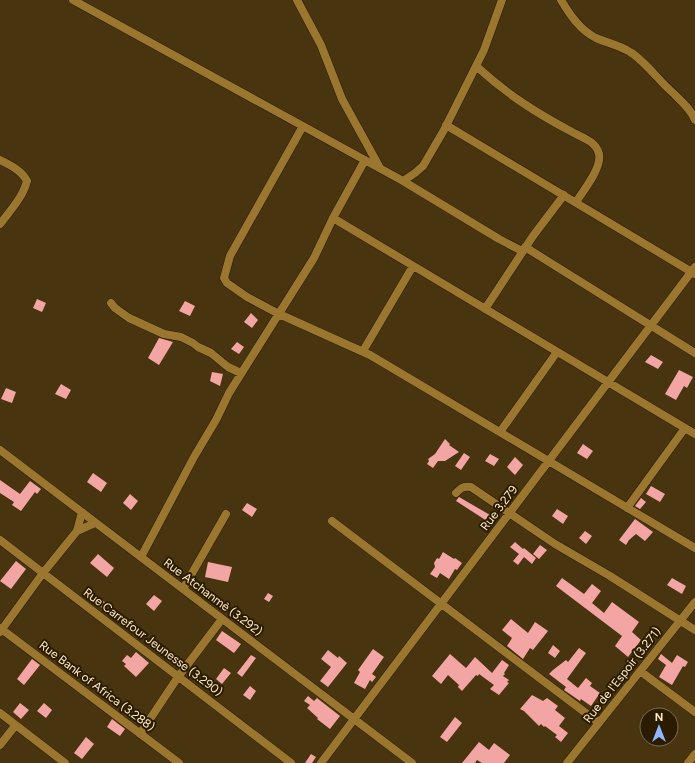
<svg xmlns="http://www.w3.org/2000/svg" width="695" height="763" font-family="Figtree,sans-serif">
	<style>
		.building { fill: #f3a5a3 }
		.lines { fill: none; stroke-linecap: round; stroke-linejoin: round }
		.street-casing { stroke: #291d07; stroke-width: 9 }
		.street { stroke: #9b762f; stroke-width: 8 }
		.labels { text-anchor: middle; stroke-width: 4; stroke-linejoin: round; paint-order: stroke }
		.street-label { font-size: 12px; fill: #feeac8; stroke: #2b1c00 }
	</style>
	<rect width="100%" height="100%" fill="#48340e"/>
	<path class="building" d="M 37,299 L 46,303 L 42,312 L 33,308 Z
		M 185,301 L 195,306 L 190,316 L 179,311 Z
		M 251,313 L 258,320 L 252,328 L 244,322 Z
		M 159,338 L 173,342 L 159,365 L 148,358 Z
		M 237,342 L 244,347 L 239,354 L 231,349 Z
		M 651,355 L 663,362 L 658,369 L 645,362 Z
		M 679,370 L 693,377 L 687,388 L 684,386 L 676,400 L 665,394 Z
		M 212,372 L 223,374 L 220,386 L 210,381 Z
		M 61,384 L 71,390 L 66,399 L 55,394 Z
		M 6,388 L 16,392 L 12,403 L 1,399 Z
		M 445,439 L 450,444 L 449,445 L 459,452 L 445,461 L 438,461 L 433,468 L 427,464 L 429,461 L 428,459 L 435,454 Z
		M 583,444 L 593,451 L 587,459 L 577,453 Z
		M 464,453 L 470,457 L 461,470 L 455,466 Z
		M 490,454 L 499,459 L 494,466 L 485,461 Z
		M 515,457 L 523,465 L 515,475 L 507,467 Z
		M 93,473 L 107,483 L 101,492 L 87,482 Z
		M 0,480 L 20,494 L 30,481 L 41,489 L 37,494 L 35,492 L 21,511 L 12,505 L 14,502 L 0,493 Z
		M 651,486 L 665,494 L 660,502 L 646,494 Z
		M 130,494 L 138,501 L 131,510 L 123,503 Z
		M 459,497 L 490,515 L 487,521 L 456,501 Z
		M 641,498 L 646,502 L 640,509 L 635,506 Z
		M 247,503 L 257,509 L 252,517 L 242,510 Z
		M 557,509 L 568,516 L 563,524 L 552,516 Z
		M 635,519 L 653,532 L 645,541 L 636,534 L 629,540 L 626,545 L 619,540 Z
		M 585,531 L 592,536 L 586,544 L 579,538 Z
		M 515,542 L 523,549 L 524,548 L 536,558 L 532,564 L 524,557 L 518,565 L 513,561 L 519,554 L 510,547 Z
		M 540,545 L 547,550 L 539,559 L 533,554 Z
		M 443,552 L 454,559 L 455,558 L 462,563 L 457,570 L 455,569 L 449,579 L 440,573 L 437,578 L 430,574 L 435,567 L 434,563 L 437,558 L 439,559 Z
		M 98,554 L 114,568 L 107,577 L 90,563 Z
		M 16,561 L 26,569 L 11,589 L 0,581 Z
		M 208,562 L 232,567 L 228,582 L 205,577 Z
		M 562,578 L 584,594 L 592,584 L 601,591 L 592,603 L 604,613 L 612,602 L 639,622 L 632,632 L 641,640 L 628,657 L 615,646 L 622,636 L 556,586 Z
		M 672,578 L 686,586 L 682,594 L 667,585 Z
		M 268,593 L 273,596 L 269,602 L 264,599 Z
		M 96,595 L 106,603 L 102,608 L 92,600 Z
		M 154,595 L 162,601 L 154,611 L 146,604 Z
		M 511,619 L 528,633 L 535,622 L 548,631 L 533,650 L 530,648 L 523,659 L 507,646 L 512,638 L 502,630 Z
		M 222,631 L 241,644 L 234,653 L 216,640 Z
		M 553,645 L 560,651 L 555,658 L 548,653 Z
		M 579,648 L 586,653 L 567,679 L 578,688 L 586,678 L 592,683 L 590,686 L 600,693 L 591,706 L 581,699 L 580,701 L 564,690 L 566,687 L 549,674 L 553,670 L 566,660 L 568,662 Z
		M 373,649 L 384,657 L 372,674 L 376,677 L 372,682 L 370,680 L 365,689 L 354,683 L 360,672 L 358,670 Z
		M 328,650 L 338,658 L 339,656 L 347,663 L 328,687 L 320,681 L 331,667 L 321,659 Z
		M 136,652 L 149,663 L 136,677 L 124,666 L 126,664 L 122,661 L 127,655 L 131,658 Z
		M 450,654 L 466,668 L 475,657 L 492,673 L 502,660 L 509,665 L 504,673 L 505,674 L 503,676 L 509,680 L 507,682 L 509,683 L 499,695 L 490,689 L 494,685 L 479,674 L 478,676 L 476,675 L 462,691 L 458,687 L 459,685 L 448,675 L 441,684 L 432,676 Z
		M 661,654 L 672,663 L 677,655 L 688,662 L 685,667 L 683,666 L 672,685 L 659,677 L 666,665 L 658,659 Z
		M 251,655 L 256,658 L 242,677 L 237,673 Z
		M 32,659 L 40,665 L 24,685 L 17,679 Z
		M 224,668 L 231,673 L 222,684 L 216,679 Z
		M 250,686 L 256,691 L 250,700 L 243,695 Z
		M 532,695 L 543,701 L 547,698 L 558,706 L 555,710 L 565,718 L 559,726 L 568,733 L 561,742 L 555,737 L 557,735 L 545,726 L 544,727 L 541,724 L 539,726 L 524,711 L 520,709 Z
		M 308,696 L 314,701 L 317,698 L 340,716 L 330,729 L 317,719 L 318,718 L 307,708 L 310,705 L 304,701 Z
		M 20,703 L 29,710 L 21,719 L 13,712 Z
		M 44,703 L 52,710 L 46,718 L 37,711 Z
		M 455,717 L 462,723 L 447,742 L 440,737 Z
		M 112,719 L 125,729 L 120,736 L 107,727 Z
		M 86,737 L 94,744 L 82,759 L 74,753 Z
		M 479,742 L 489,750 L 494,743 L 510,755 L 504,763 L 482,763 L 477,760 L 475,763 L 462,763 Z
		M 311,754 L 316,757 L 312,763 L 305,763 Z"/>
	<g class="lines">
		<defs>
			<path id="street" d="M 73,0 L 403,181 L 499,239 L 522,251
				M 297,0 L 321,45 L 342,99 L 380,168
				M 561,0 C 570,15 580,30 596,38 C 607,43 619,45 630,52 C 645,61 658,80 672,92 C 680,100 691,109 695,120
				M 476,66 C 508,95 536,113 574,133 C 584,138 596,142 599,154 C 602,168 583,191 576,202
				M 446,125 L 695,274
				M 303,126 L 230,256 L 224,278 L 227,283 L 247,297 L 279,314 L 370,355 L 695,548
				M 0,160 C 10,165 21,170 27,181 C 23,197 10,211 0,224
				M 403,181 L 415,173 L 423,166 L 444,130 L 484,50 L 502,0
				M 333,218 L 695,434
				M 525,247 L 695,353
				M 111,303 L 115,308 L 129,318 L 164,334 L 181,337 L 193,343 L 198,347 L 211,353 L 228,367 L 241,373
				M 485,309 L 533,236 L 564,195
				M 363,351 L 413,266
				M 500,432 L 557,352
				M 0,450 L 412,763
				M 456,493 C 461,488 463,486 471,487 L 555,544 L 610,576 L 695,630
				M 627,508 L 685,428
				M 332,521 L 599,723
				M 77,531 L 95,523
				M 0,540 L 291,763
				M 141,557 L 194,457 L 216,420 L 229,393 L 314,258 L 333,218 L 365,160
				M 183,589 L 226,514
				M 0,628 L 179,763
				M 0,632 L 43,573 L 77,531 L 82,512
				M 640,671 L 695,712
				M 0,713 L 65,763
				M 140,734 L 178,677 L 222,619
				M 0,745 L 15,726
				M 321,763 L 695,267
				M 567,763 L 695,602
				M 688,763 L 695,754"/>
		</defs>
		<use href="#street" class="street-casing"/>
		<use href="#street" class="street"/>
	</g>
	<g class="labels">
		<g class="street-label">
			<text transform="translate(499 508) rotate(-53)" y="4">Rue 3.279</text>
			<text transform="translate(213 597) rotate(37)" y="4">Rue Atchanmè (3.292)</text>
			<text transform="translate(153 642) rotate(37)" y="4">Rue Carrefour Jeunesse (3.290)</text>
			<text transform="translate(622 675) rotate(-52)" y="4">Rue de l'Espoir (3.271)</text>
			<text transform="translate(97 686) rotate(37)" y="4">Rue Bank of Africa (3.288)</text>
		</g>
	</g>
	<g transform="translate(659 727)"><circle r="19" fill="#2b1c00" stroke="#7f6e50"/>
	<path d="M0-3L7 15L0 10L-7 15Z" fill="#90b8fd"/>
	<text y="-6" font-size="11" font-weight="bold" text-anchor="middle" fill="#feeac8">N</text>
	</g>
</svg>
